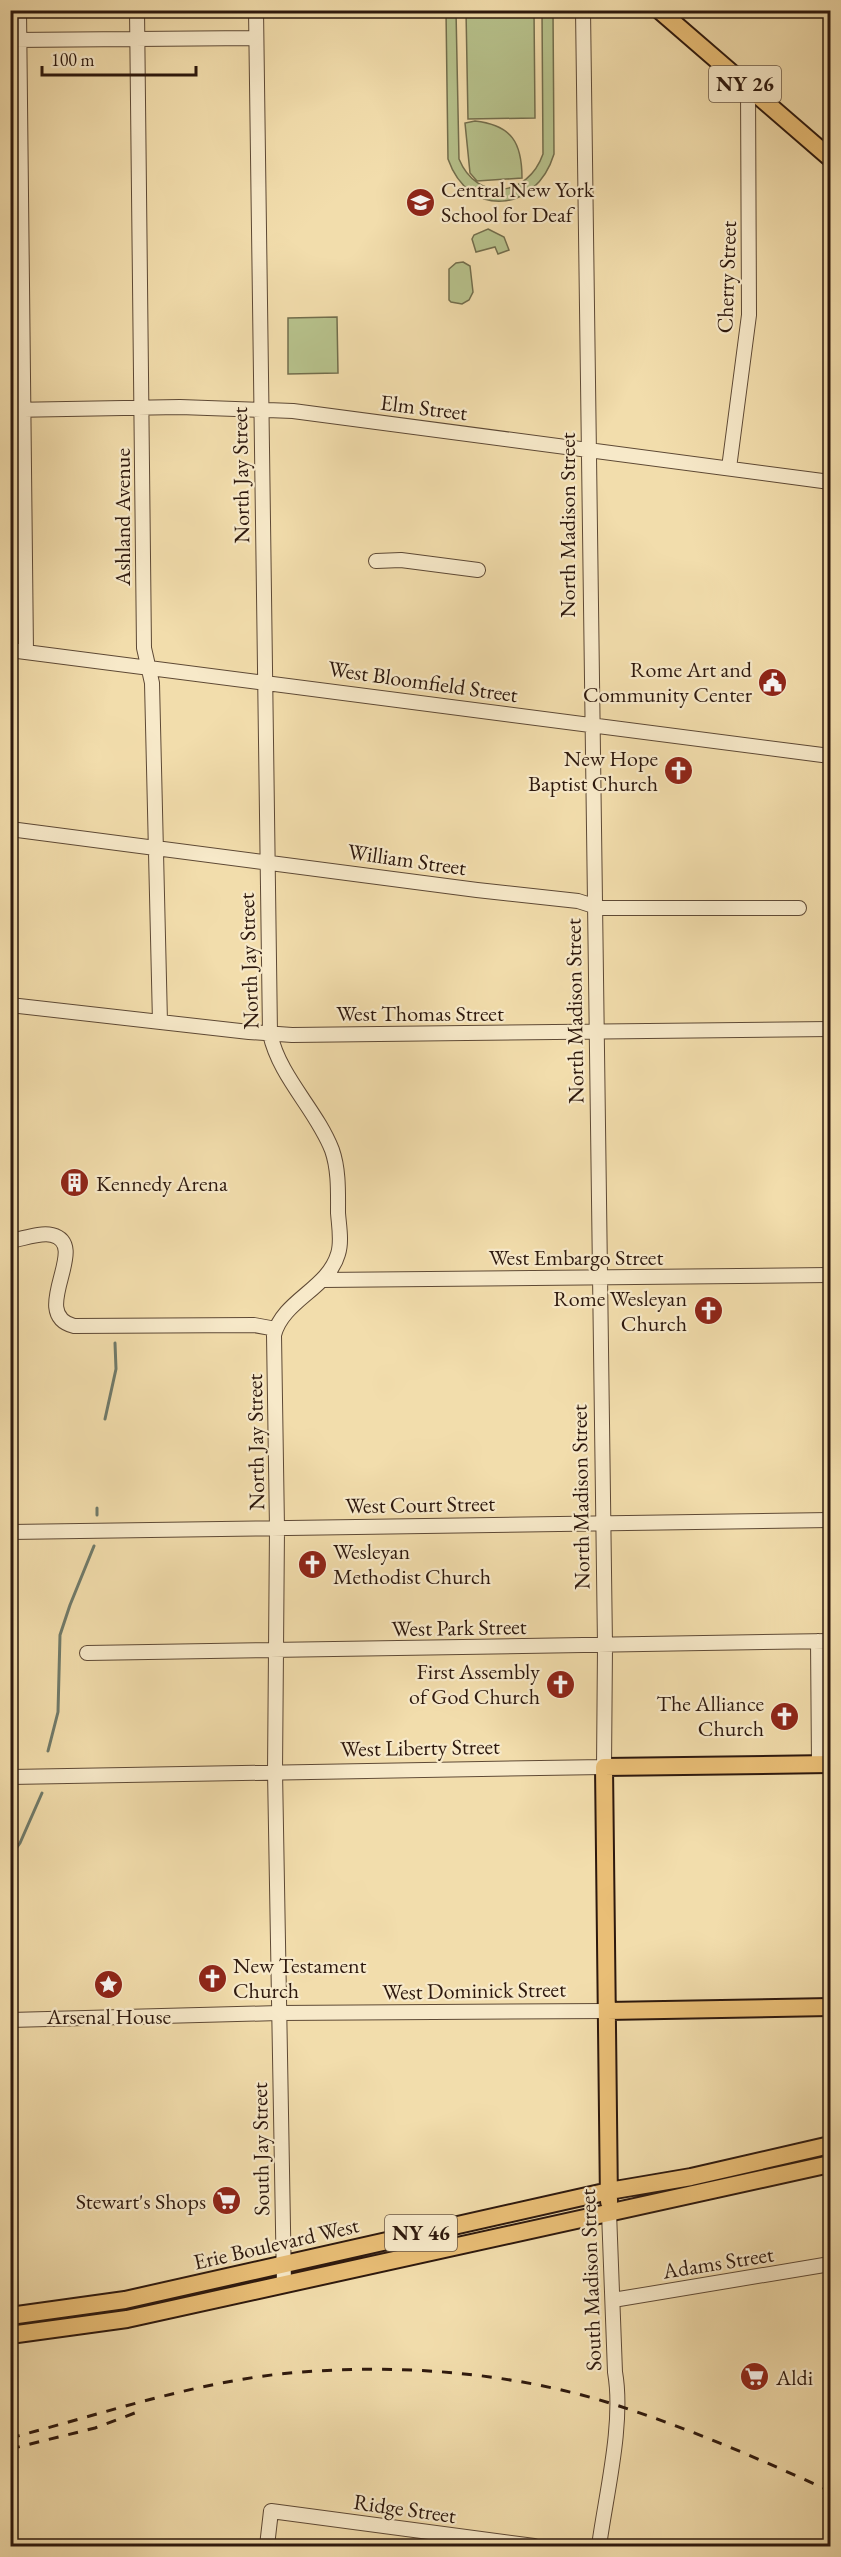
<svg xmlns="http://www.w3.org/2000/svg" width="841" height="2557" font-family="'EB Garamond',serif">
	<style>
		.green { fill: #b7c28c; stroke: #726d4c; stroke-width: 1.5 }
		.lines { fill: none; stroke-linecap: round; stroke-linejoin: round }
		.stream { stroke: #6f7a6a; stroke-width: 3 }
		.minor-casing { stroke: #5e4935; stroke-width: 16 }
		.major-casing { stroke: #2d180d; stroke-width: 20 }
		.minor { stroke: #f7e9c9; stroke-width: 14 }
		.major { stroke: #e9be76; stroke-width: 16 }
		.rail { stroke: #2d180d; stroke-width: 3; stroke-dasharray: 10 10; stroke-linecap: butt }
		.labels { text-anchor: middle; stroke-width: 4.5; stroke-linejoin: round; paint-order: stroke }
		.shield { fill: #f7e9c9; stroke: #6a5745; stroke-width: 1.5 }
		.shield-label { font-size: 21px; font-weight: bold; fill: #2d180d }
		.poi-label { font-size: 22px; fill: #2d180d; stroke: #f7e9c9; text-anchor: end }
		.street-label { font-size: 22px; fill: #2d180d; stroke: #f7e9c9 }
	</style>
	<rect width="100%" height="100%" fill="#f2ddac"/>
	<filter id="stains"><feTurbulence type="fractalNoise" baseFrequency=".00333" numOctaves="4"/><feColorMatrix values="0 0 0 0 .2 0 0 0 0 .09 0 0 0 0 .02 0 0 0 .5 -.17"/></filter>
	<radialGradient id="worn" r=".72"><stop offset=".6" stop-color="#630" stop-opacity="0"/><stop offset="1" stop-color="#630" stop-opacity=".3"/></radialGradient>
	<path class="green" d="M 446,11 L 456,11 L 459,159 C 477,203 528,197 543,154 L 542,11 L 553,11 L 554,154 C 536,213 469,219 448,159 Z
		M 466,11 L 534,11 L 535,118 L 468,119 Z
		M 475,121 C 512,125 522,143 522,178 L 477,181 L 470,173 L 465,123 Z
		M 488,229 L 504,237 L 509,250 L 498,254 L 495,247 L 476,252 L 472,239 L 474,235 Z
		M 463,262 L 470,266 L 473,292 L 469,300 L 462,304 L 451,302 L 449,300 L 449,269 L 456,263 Z
		M 337,317 L 338,373 L 288,374 L 288,318 Z"/>
	<g class="lines">
		<path class="stream" d="M 105,1419 L 116,1369 L 115,1343
			M 97,1515 L 97,1508
			M 48,1751 L 58,1712 L 60,1635 L 70,1605 L 94,1546
			M 10,1857 L 20,1843 L 42,1793"/>
		<defs>
			<path id="minor" d="M 19,10 L 26,652
				M 137,10 L 144,648 L 152,683 L 160,1022
				M 256,10 L 270,1034 C 280,1078 316,1109 332,1150 C 339,1170 338,1193 338,1213 C 339,1226 342,1242 338,1254 C 328,1289 283,1300 274,1335 L 277,1528 L 275,1771 L 284,2284
				M 12,40 L 256,38
				M 10,410 L 180,407 L 293,411 L 830,482
				M 729,468 L 749,315 L 748,87
				M 376,561 L 401,560 L 478,570
				M 10,650 L 830,756
				M 10,829 L 477,890 L 578,901 L 600,908 L 799,908
				M 10,1005 L 249,1032 L 292,1035 L 830,1029
				M 10,1241 C 23,1239 40,1232 52,1235 C 92,1245 27,1314 74,1326 L 254,1325 L 276,1329
				M 322,1280 L 830,1275
				M 10,1532 L 830,1520
				M 818,1641 L 819,1764
				M 87,1653 L 830,1641
				M 10,1777 L 604,1767 L 605,1646 L 583,10
				M 10,2020 L 279,2013 L 607,2011
				M 10,2264 L 11,2335
				M 613,2300 L 830,2264
				M 267,2546 L 271,2511 L 534,2546
				M 599,2546 C 606,2494 624,2423 615,2372 L 609,2212"/>
			<path id="major" d="M 659,10 L 830,158
				M 607,2011 L 830,2007
				M 609,2202 L 604,1767 L 830,1764
				M 10,2316 L 125,2300 L 609,2191 L 691,2177 L 830,2145
				M 10,2335 L 127,2319 L 830,2164"/>
		</defs>
		<use href="#minor" class="minor-casing"/>
		<use href="#major" class="major-casing"/>
		<use href="#minor" class="minor"/>
		<use href="#major" class="major"/>
		<path class="rail" d="M 10,2438 C 106,2413 203,2379 302,2372 C 406,2364 516,2373 616,2405 C 688,2428 762,2460 830,2491
			M 10,2449 L 95,2428 L 140,2411"/>
	</g>
	<defs>
		<symbol id="school-disc" viewBox="-11 -11 22 22"><circle r="9.5" fill="#8f2418" stroke="#f7e9c9"/><path d="M0-5L7-2L0 1L-7-2ZM-4 1L0 2.5L4 1V4Q0 6-4 4Z" fill="#fff"/></symbol>
		<symbol id="civic-disc" viewBox="-11 -11 22 22"><circle r="9.5" fill="#8f2418" stroke="#f7e9c9"/><path d="M-.6-6.5H3V-4.5H.6V-3L4-1V1h2V6H-6V1h2V-1L-.6-3ZM-1.2 2.5V6h2.4V2.5Z" fill="#fff"/></symbol>
		<symbol id="church-disc" viewBox="-11 -11 22 22"><circle r="9.5" fill="#8f2418" stroke="#f7e9c9"/><path d="M-1.2-6h2.4v3.5h3.3v2.4h-3.3V6h-2.4V-.1h-3.3v-2.4h3.3Z" fill="#fff"/></symbol>
		<symbol id="building-disc" viewBox="-11 -11 22 22"><circle r="9.5" fill="#8f2418" stroke="#f7e9c9"/><path d="M-4-6H4V6H1V3H-1V6H-4ZM-2.5-4.3h1.7v1.8h-1.7ZM.8-4.3h1.7v1.8H.8ZM-2.5-1h1.7V.8h-1.7ZM.8-1h1.7V.8H.8Z" fill="#fff"/></symbol>
		<symbol id="sight-disc" viewBox="-11 -11 22 22"><circle r="9.5" fill="#8f2418" stroke="#f7e9c9"/><path d="M0-6L1.8-2.2L6-1.7L2.9 1.2L3.7 5.4L0 3.3L-3.7 5.4L-2.9 1.2L-6-1.7L-1.8-2.2Z" fill="#fff"/></symbol>
		<symbol id="supermarket-disc" viewBox="-11 -11 22 22"><circle r="9.5" fill="#8f2418" stroke="#f7e9c9"/><path d="M-6-5.5h2.5l.6 2H6L4.5 2H-2.5L-4.4-4H-6ZM-1.5 3.2a1.3 1.3 0 1 0 .1 0ZM3 3.2a1.3 1.3 0 1 0 .1 0Z" fill="#fff"/></symbol>
	</defs>
	<g fill-rule="evenodd">
		<use href="#school-disc" x="404" y="186" width="33" height="33"/>
		<use href="#civic-disc" x="756" y="666" width="33" height="33"/>
		<use href="#church-disc" x="662" y="754" width="33" height="33"/>
		<use href="#building-disc" x="58" y="1166" width="33" height="33"/>
		<use href="#church-disc" x="692" y="1294" width="33" height="33"/>
		<use href="#church-disc" x="296" y="1548" width="33" height="33"/>
		<use href="#church-disc" x="544" y="1668" width="33" height="33"/>
		<use href="#church-disc" x="768" y="1700" width="33" height="33"/>
		<use href="#church-disc" x="196" y="1962" width="33" height="33"/>
		<use href="#sight-disc" x="92" y="1968" width="33" height="33"/>
		<use href="#supermarket-disc" x="210" y="2184" width="33" height="33"/>
		<use href="#supermarket-disc" x="738" y="2360" width="33" height="33"/>
	</g>
	<g class="labels">
		<g class="shield">
			<rect x="709" y="66" width="72" height="36" rx="4.5"/>
			<rect x="385" y="2215" width="72" height="36" rx="4.5"/>
		</g>
		<g class="shield-label">
			<text x="745" y="91">NY 26</text>
			<text x="421" y="2240">NY 46</text>
		</g>
		<g class="poi-label">
			<text x="441" y="197" text-anchor="start">Central New York<tspan x="441" dy="25">School for Deaf</tspan></text>
			<text x="752" y="677">Rome Art and<tspan x="752" dy="25">Community Center</tspan></text>
			<text x="658" y="766">New Hope<tspan x="658" dy="25">Baptist Church</tspan></text>
			<text x="96" y="1191" text-anchor="start">Kennedy Arena</text>
			<text x="687" y="1306">Rome Wesleyan<tspan x="687" dy="25">Church</tspan></text>
			<text x="333" y="1559" text-anchor="start">Wesleyan<tspan x="333" dy="25">Methodist Church</tspan></text>
			<text x="540" y="1679">First Assembly<tspan x="540" dy="25">of God Church</tspan></text>
			<text x="764" y="1711">The Alliance<tspan x="764" dy="25">Church</tspan></text>
			<text x="233" y="1973" text-anchor="start">New Testament<tspan x="233" dy="25">Church</tspan></text>
			<text x="109" y="2024" text-anchor="middle">Arsenal House</text>
			<text x="206" y="2209">Stewart's Shops</text>
			<text x="776" y="2385" text-anchor="start">Aldi</text>
		</g>
		<g class="street-label">
			<text transform="translate(726 277) rotate(-88)" y="8">Cherry Street</text>
			<text transform="translate(424 407) rotate(7)" y="8">Elm Street</text>
			<text transform="translate(240 475) rotate(-91)" y="8">North Jay Street</text>
			<text transform="translate(122 517) rotate(-90)" y="8">Ashland Avenue</text>
			<text transform="translate(567 525) rotate(-90)" y="8">North Madison Street</text>
			<text transform="translate(423 681) rotate(8)" y="8">West Bloomfield Street</text>
			<text transform="translate(407 859) rotate(8)" y="8">William Street</text>
			<text transform="translate(248 961) rotate(-92)" y="8">North Jay Street</text>
			<text transform="translate(574 1011) rotate(-91)" y="8">North Madison Street</text>
			<text x="420" y="1021">West Thomas Street</text>
			<text x="576" y="1265">West Embargo Street</text>
			<text transform="translate(255 1442) rotate(-91)" y="8">North Jay Street</text>
			<text transform="translate(580 1497) rotate(-91)" y="8">North Madison Street</text>
			<text transform="translate(420 1504) rotate(-1)" y="8">West Court Street</text>
			<text transform="translate(459 1627) rotate(-1)" y="8">West Park Street</text>
			<text transform="translate(420 1747) rotate(-1)" y="8">West Liberty Street</text>
			<text transform="translate(474 1990) rotate(-1)" y="8">West Dominick Street</text>
			<text transform="translate(260 2149) rotate(-91)" y="8">South Jay Street</text>
			<text transform="translate(276 2243) rotate(-13)" y="8">Erie Boulevard West</text>
			<text transform="translate(718 2262) rotate(-9)" y="8">Adams Street</text>
			<text transform="translate(590 2280) rotate(-92)" y="8">South Madison Street</text>
			<text transform="translate(405 2508) rotate(8)" y="8">Ridge Street</text>
		</g>
	</g>
	<rect width="841" height="2557" fill="none" stroke="#f2ddac" stroke-width="36"/>
	<rect x="12" y="12" width="817" height="2533" fill="none" stroke="#2d180d" stroke-width="3"/>
	<rect x="18" y="18" width="805" height="2521" fill="none" stroke="#2d180d" stroke-width="1.5"/>
	<path d="M42 66v9h154v-9" fill="none" stroke="#2d180d" stroke-width="3"/>
	<text x="51" y="66" font-size="18" fill="#2d180d" stroke="#f7e9c9" stroke-width="4.5" paint-order="stroke">100 m</text>
	<rect width="100%" height="100%" filter="url(#stains)"/>
	<rect width="100%" height="100%" fill="url(#worn)"/>
</svg>
